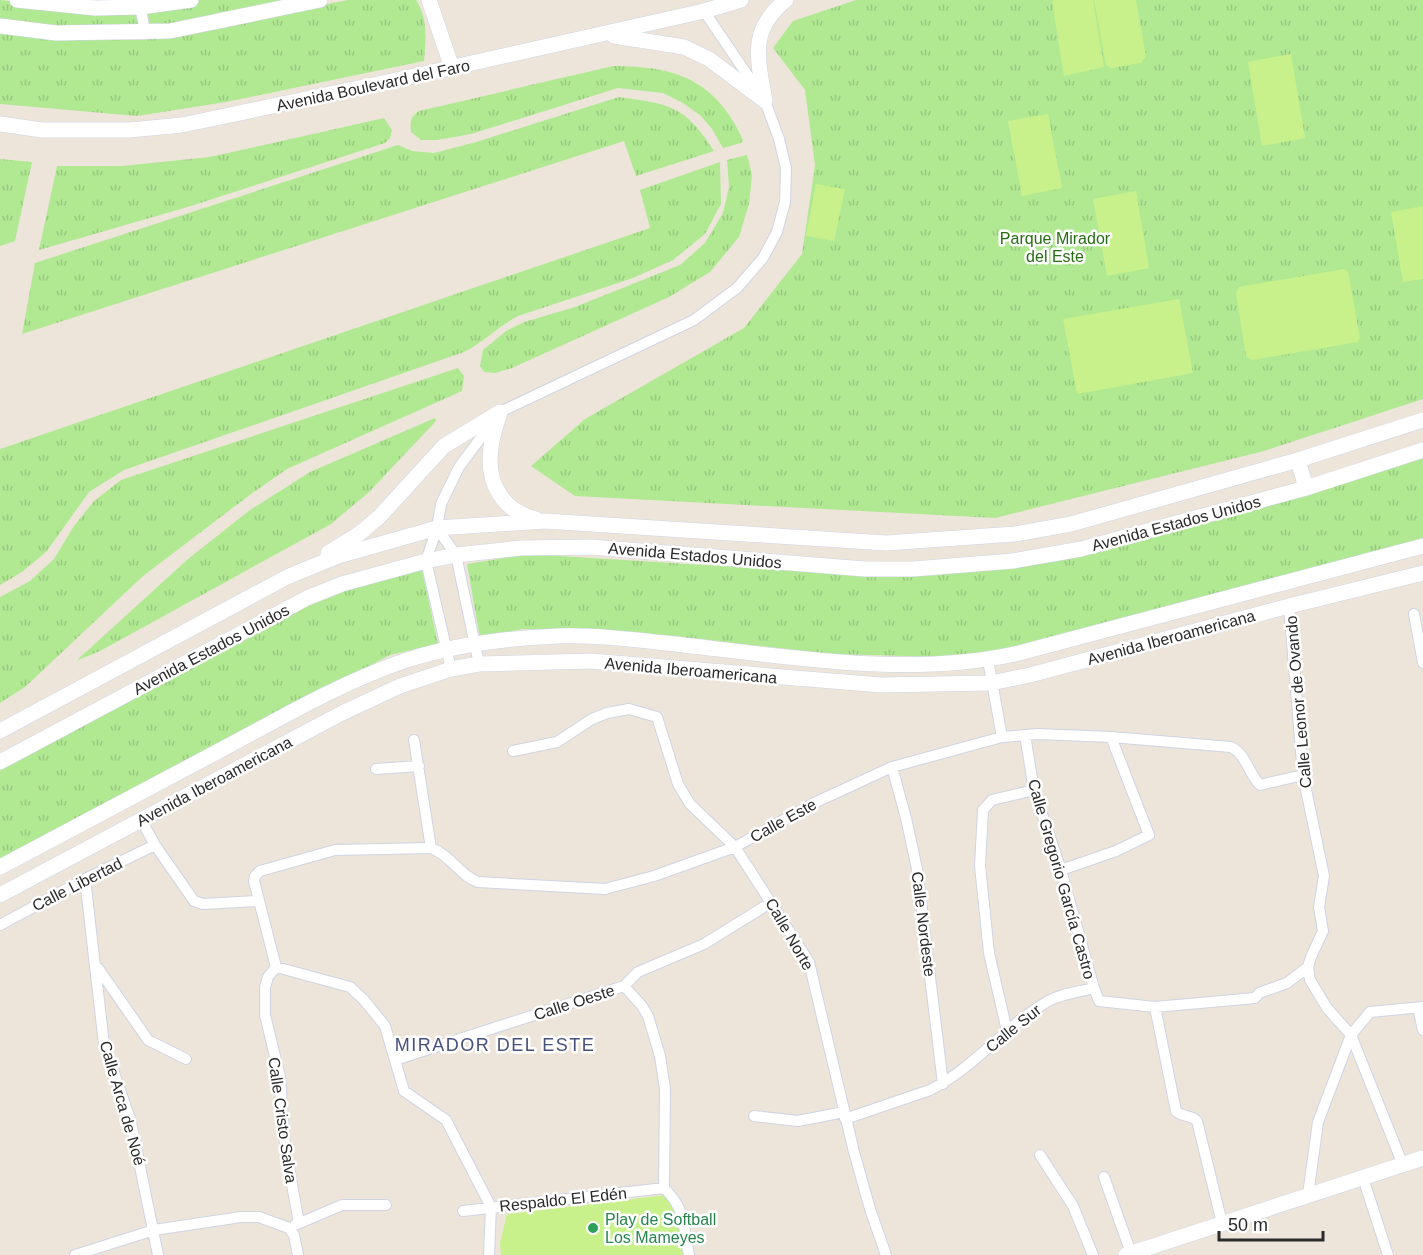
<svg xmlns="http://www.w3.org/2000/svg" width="1423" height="1255" font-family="Arial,sans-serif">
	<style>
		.grass { fill: url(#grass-tufts) }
		.pitch { fill: #c8f18c }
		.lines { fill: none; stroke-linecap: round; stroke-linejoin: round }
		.street-casing { stroke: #cfd4e4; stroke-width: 12 }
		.secondary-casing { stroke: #cfd4e4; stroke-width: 16 }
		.street { stroke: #fff; stroke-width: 10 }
		.secondary { stroke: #fff; stroke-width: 15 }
		.leisure-dot { fill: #2e9e5b; stroke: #fff; stroke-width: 2 }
		.labels { text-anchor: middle; stroke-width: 5; stroke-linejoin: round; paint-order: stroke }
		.street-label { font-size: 16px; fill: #2a2a2a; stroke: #fff }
		.park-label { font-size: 16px; fill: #276d14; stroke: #fff }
		.leisure-label { font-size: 16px; fill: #27864d; stroke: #fff; text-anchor: start }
		.neighbourhood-label { font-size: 18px; letter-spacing: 1.5px; fill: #46517e; stroke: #fff }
	</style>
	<defs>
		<pattern id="grass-tufts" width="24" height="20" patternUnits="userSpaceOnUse" patternTransform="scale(1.5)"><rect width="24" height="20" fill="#b0e992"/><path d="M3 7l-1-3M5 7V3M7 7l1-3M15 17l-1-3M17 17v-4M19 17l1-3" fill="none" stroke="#98c87e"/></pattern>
	</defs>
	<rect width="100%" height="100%" fill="#ede5da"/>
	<path class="grass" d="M 0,0 L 96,11 L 160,7 L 198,0 L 298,0 L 167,28 L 46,27 L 0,22 Z
		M 348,0 L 416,0 C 428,18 426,40 424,61 L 226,102 L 137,116 L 0,104 L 0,32 L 58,39 L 144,40 Z
		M 856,0 L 1423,0 L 1423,399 L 1264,451 L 995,518 L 575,496 L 531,466 L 585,419 L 744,328 L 802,254 L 815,165 L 805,90 L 773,48 L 793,21 Z
		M 613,66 C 676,66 716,80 743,140 L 741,143 L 723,148 L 712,129 L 701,116 L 683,103 L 663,93 L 618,88 L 471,134 L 437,140 L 421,140 L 411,132 C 410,122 410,117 419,111 Z
		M 619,97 C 669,104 685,105 714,151 L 636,176 L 624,141 L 22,334 L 35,263 L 398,145 L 412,151 L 434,153 L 476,142 Z
		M 384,118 L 392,130 L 390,138 L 385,143 L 191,206 L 39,250 L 57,166 L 122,166 L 210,157 Z
		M 747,155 L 752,175 L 749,204 L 739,237 L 710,272 L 669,297 L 512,368 L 495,373 L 484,372 L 480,366 L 483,350 L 506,331 L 524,322 L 575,307 L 680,265 L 705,243 L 723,213 L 729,187 L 727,160 Z
		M 0,159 L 32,162 L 15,241 L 0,246 Z
		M 720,162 L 721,204 L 705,234 L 673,260 L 633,278 L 518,316 C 499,326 483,342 464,352 L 124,470 L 89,492 L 46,552 L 22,572 L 0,585 L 0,449 L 650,228 L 640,190 Z
		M 458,368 L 464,376 L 462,391 L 287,469 L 251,494 L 143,576 L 25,687 L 0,703 L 0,597 L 30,581 L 54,559 L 74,526 L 94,501 L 121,480 Z
		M 435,418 L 436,421 L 369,492 L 331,524 L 100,651 L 76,661 L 188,559 L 250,510 L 310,472 Z
		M 1423,456 L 1423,539 L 988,653 L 942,657 L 831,654 L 636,632 L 522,629 L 480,638 L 467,564 L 528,554 L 786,570 L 866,577 L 938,575 L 1017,566 L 1091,553 L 1215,521 Z
		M 422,570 L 438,644 L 390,655 L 200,753 L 0,860 L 0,769 L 330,593 Z"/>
	<path class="pitch" d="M 1054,0 L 1093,0 L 1104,67 L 1064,76 L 1052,2 Z
		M 1094,0 L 1136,0 L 1146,56 L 1141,63 L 1112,68 L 1106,65 Z
		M 1291,54 L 1305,138 L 1262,146 L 1248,62 Z
		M 1048,114 L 1062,188 L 1022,196 L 1008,121 Z
		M 816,184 L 845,189 L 834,241 L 806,236 Z
		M 1136,191 L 1149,268 L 1107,276 L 1093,199 Z
		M 1423,206 L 1423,279 L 1403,282 L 1391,212 Z
		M 1344,269 L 1348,271 L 1360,338 L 1358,342 L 1252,360 L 1246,356 L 1236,293 L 1239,287 Z
		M 1179,299 L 1193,373 L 1077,394 L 1063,319 Z
		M 666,1195 L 681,1209 L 688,1255 L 501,1255 L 500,1243 L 507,1214 Z"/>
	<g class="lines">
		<defs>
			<path id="street" d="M 139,0 L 145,31
				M 437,528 L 456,555 L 479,664
				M 1289,606 L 1303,775 L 1324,876 L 1319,907 L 1323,931 L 1311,957 L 1308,967 L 1310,980 L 1327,1008 L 1351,1035 L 1403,1165
				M 1414,614 L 1423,663
				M 988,660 L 1002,737
				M 451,669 L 426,561 L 437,528 L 441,504 L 459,467 L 500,412 L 694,320 L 737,288 L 763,258 L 777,232 L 785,202 L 786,168 L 779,139 L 765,101 L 704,11
				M 1025,735 L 1034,790 L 1061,870 L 1094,988
				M 414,740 L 431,848
				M 513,751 L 557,742 L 592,719 L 607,713 L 629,709 L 657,717 L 678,784 L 690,804 L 735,847 L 809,962 L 854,1152 L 870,1209 L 886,1255
				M 892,767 L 906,818 L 917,869 L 943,1084
				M 376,769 L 419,766
				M 141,820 L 155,845 L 194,901 L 203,904 L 258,901
				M 1061,870 L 1116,851 L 1149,835 L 1111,737
				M 85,879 L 104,1044 L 131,1122 L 158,1255
				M 0,925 L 85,879 L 155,845
				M 276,967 L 350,987 L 364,1000 L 385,1026 L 404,1091 L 446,1120 L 491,1207 L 489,1255
				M 98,968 L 148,1040 L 186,1059
				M 624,986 L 642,1006 L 648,1016 L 660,1056 L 665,1089 L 664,1188 C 686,1209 683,1227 689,1255
				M 1155,1007 L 1176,1111 C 1181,1117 1192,1115 1197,1121 L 1222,1223
				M 1418,1008 L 1423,1030
				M 1007,1031 L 989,953 L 980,866 L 983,810 L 992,800 L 1034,790
				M 395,1060 L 624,986 L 638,972 L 704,944 L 772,902
				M 754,1116 L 798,1121 L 844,1112
				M 845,1119 L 930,1090 C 974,1068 1003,1028 1045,1003 C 1058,994 1079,992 1094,988 L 1099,1001 L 1155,1007 L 1255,998 L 1259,993 L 1287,983 L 1308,967
				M 1040,1155 L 1073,1206 L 1093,1255
				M 1104,1177 L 1131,1253
				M 1363,1178 L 1388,1255
				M 1308,1195 L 1318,1122 L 1351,1035 L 1370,1012 L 1423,1007
				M 463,1211 L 664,1188
				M 299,1223 L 285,1146 L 280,1077 L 265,1015 L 265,987 L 268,977 L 276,967 L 254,881 L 255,876 L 260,871 L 335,850 L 431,848 C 452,856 460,876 478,882 L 605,889 L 654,876 L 735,847 L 814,803 L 892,767 L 1002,737 L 1038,734 L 1111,737 L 1231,747 C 1247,755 1248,773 1260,785 L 1303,775
				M 295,1225 L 342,1205 L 386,1205
				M 289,1228 L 294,1235 L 298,1255
				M 75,1255 L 154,1230 L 241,1217 L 259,1217 L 289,1228"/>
			<path id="secondary" d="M 17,0 L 95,8 L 140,7 L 191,0
				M 429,0 L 452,68
				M 0,26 L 56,33 L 170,31 L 320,0
				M 614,36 L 684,47 L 709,59 L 765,101
				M 765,101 C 758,58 748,31 786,0
				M 0,124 L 42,130 L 130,130 L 182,125 L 392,81 L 704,11 L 741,0
				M 500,412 C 497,423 492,436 491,448 C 486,482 502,511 536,519
				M 1298,460 L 1306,488
				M 328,553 L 359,534 L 379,517 L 444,446 L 500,412
				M 0,731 L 287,577 L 338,556 L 437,528 L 545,521 L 886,543 L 1015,534 L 1071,524 L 1298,460 L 1423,420
				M 0,762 L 307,598 L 342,584 L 426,561 L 456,555 L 521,548 L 591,547 L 865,569 L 913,569 L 1013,561 L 1081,549 L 1306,488 L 1423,450
				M 0,867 C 72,829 143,791 215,753 C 276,721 337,684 404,661 C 452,645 507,638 558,636 C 594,635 630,639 665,643 C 782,655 903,679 1019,653 L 1423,546
				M 0,895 L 342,713 L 400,686 L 451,669 L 479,664 L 590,661 L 881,685 L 991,683 L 1030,675 L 1289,606 L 1423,573
				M 1126,1255 L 1423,1158"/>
		</defs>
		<use href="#street" class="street-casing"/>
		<use href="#secondary" class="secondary-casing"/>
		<use href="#street" class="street"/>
		<use href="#secondary" class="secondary"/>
	</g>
	<circle class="leisure-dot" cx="593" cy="1228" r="6"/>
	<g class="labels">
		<g class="street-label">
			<text transform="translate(373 85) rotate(-12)" y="6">Avenida Boulevard del Faro</text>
			<text transform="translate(1176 523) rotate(-15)" y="6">Avenida Estados Unidos</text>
			<text transform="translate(695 555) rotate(5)" y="6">Avenida Estados Unidos</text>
			<text transform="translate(1171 637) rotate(-15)" y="6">Avenida Iberoamericana</text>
			<text transform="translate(211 649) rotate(-28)" y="6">Avenida Estados Unidos</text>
			<text transform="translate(691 670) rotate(5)" y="6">Avenida Iberoamericana</text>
			<text transform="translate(1298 702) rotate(-95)" y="6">Calle Leonor de Ovando</text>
			<text transform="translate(214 781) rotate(-28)" y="6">Avenida Iberoamericana</text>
			<text transform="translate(783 820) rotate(-29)" y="6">Calle Este</text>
			<text transform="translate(1062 879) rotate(74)" y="6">Calle Gregorio García Castro</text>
			<text transform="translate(77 884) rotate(-27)" y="6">Calle Libertad</text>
			<text transform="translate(924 924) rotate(83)" y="6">Calle Nordeste</text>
			<text transform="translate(790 934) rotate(60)" y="6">Calle Norte</text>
			<text transform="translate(574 1002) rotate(-18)" y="6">Calle Oeste</text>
			<text transform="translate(1013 1028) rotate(-39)" y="6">Calle Sur</text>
			<text transform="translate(123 1103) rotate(74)" y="6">Calle Arca de Noé</text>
			<text transform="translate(283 1120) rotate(82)" y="6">Calle Cristo Salva</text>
			<text transform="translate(563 1199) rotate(-6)" y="6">Respaldo El Edén</text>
		</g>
		<g class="park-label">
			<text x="1055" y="244">Parque Mirador<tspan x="1055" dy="18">del Este</tspan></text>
		</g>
		<g class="leisure-label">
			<text x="605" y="1225">Play de Softball<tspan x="605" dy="18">Los Mameyes</tspan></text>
		</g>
		<g class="neighbourhood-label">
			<text x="495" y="1051">MIRADOR DEL ESTE</text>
		</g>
	</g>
	<path d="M1219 1231v9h104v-9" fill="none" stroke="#2a2a2a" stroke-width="3"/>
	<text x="1228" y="1231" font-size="18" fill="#2a2a2a" stroke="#ffffff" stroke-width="4.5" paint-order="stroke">50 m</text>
</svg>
